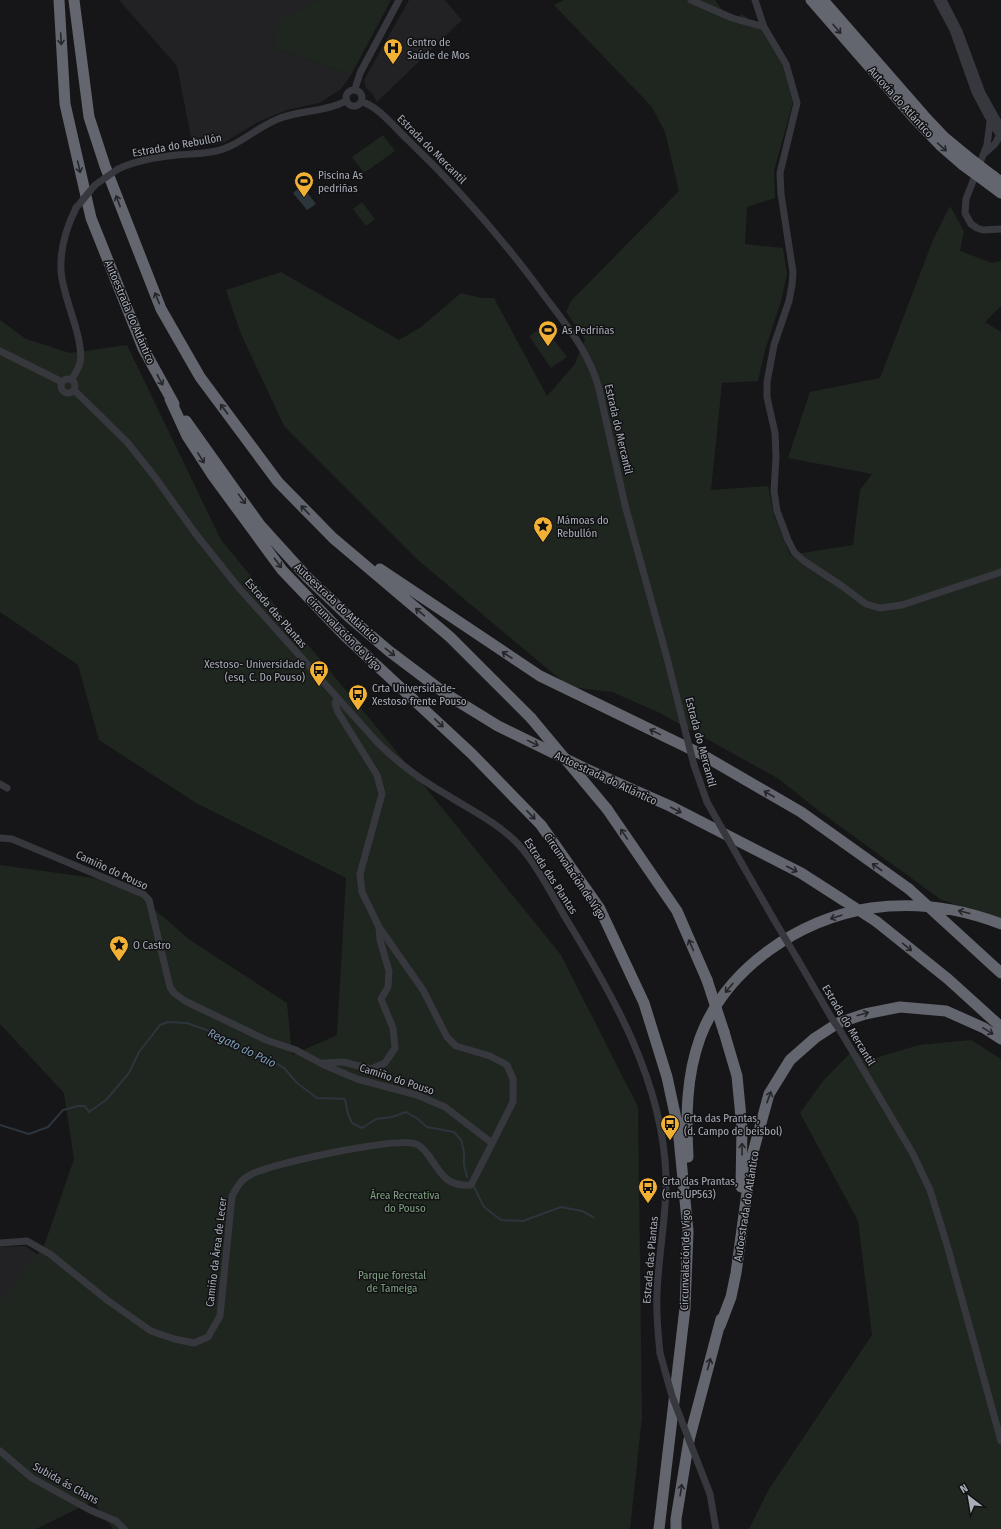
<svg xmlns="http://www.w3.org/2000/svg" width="1001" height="1529" font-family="'Fira Sans Condensed',sans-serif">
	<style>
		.built { fill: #222225 }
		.green { fill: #1e261f }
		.water { fill: #2c353c }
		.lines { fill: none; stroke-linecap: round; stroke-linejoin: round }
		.stream { stroke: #2c353c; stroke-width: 2 }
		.minor { stroke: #37383d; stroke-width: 7 }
		.highway { stroke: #63666e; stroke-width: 11 }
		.minor-bridge { stroke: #37383d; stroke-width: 7 }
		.highway-bridge { stroke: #63666e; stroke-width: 11 }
		.oneway { stroke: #26262a }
		.labels { text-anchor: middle; stroke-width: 3; stroke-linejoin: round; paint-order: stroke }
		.poi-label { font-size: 11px; fill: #a8adb8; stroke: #111113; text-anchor: start }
		.street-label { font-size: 11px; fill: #a8adb8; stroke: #111113 }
		.park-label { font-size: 11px; fill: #7fa381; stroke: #111113 }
		.water-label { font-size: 12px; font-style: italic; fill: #7f9bb3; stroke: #111113 }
	</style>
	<rect width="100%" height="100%" fill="#161618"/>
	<path class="built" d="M 119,0 L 318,0 L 306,8 L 273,47 L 351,75 L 341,89 L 319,103 L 287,110 L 258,122 L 223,143 L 193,147 L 177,66 Z
		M 409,0 L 445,0 L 462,20 L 377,102 L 372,93 L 366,88 L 364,80 Z
		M 25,1246 L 57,1267 L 0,1306 L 0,1247 Z"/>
	<path class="green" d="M 318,0 L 391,0 L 351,75 L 273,47 L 281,20 Z
		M 564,0 L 715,0 L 731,22 L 742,14 L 763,30 L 783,66 L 793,102 L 774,171 L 775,198 L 747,207 L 745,244 L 783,248 L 787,274 L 781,301 L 765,350 L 758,381 L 722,383 L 711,490 L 768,486 L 774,515 L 790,555 L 853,545 L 860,490 L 872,474 L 788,458 L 810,392 L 880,378 L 933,240 L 950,206 L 964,231 L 960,251 L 992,263 L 1001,261 L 1001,306 L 985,322 L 1001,332 L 1001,921 L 940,899 L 819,811 L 779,779 L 658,712 L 612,692 L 569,687 L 419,561 L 284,426 L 241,334 L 226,290 L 281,272 L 399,340 L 421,327 L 461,293 L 481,298 L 494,298 L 547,396 L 575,364 L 585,339 L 566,312 L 571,301 L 679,191 L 665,132 L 652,107 L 554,5 Z
		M 383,135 L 395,151 L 364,173 L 352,157 Z
		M 362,202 L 375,219 L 366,226 L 353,209 Z
		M 0,320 L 26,339 L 70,353 L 127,345 L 221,540 L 383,735 L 561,955 L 638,1107 L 642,1417 L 630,1529 L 113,1529 L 93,1501 L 36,1529 L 0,1529 L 0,1302 L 44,1246 L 74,1159 L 64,1093 L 0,1024 L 0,865 L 123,882 L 190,940 L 287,1003 L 292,1055 L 337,1035 L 346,878 L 196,803 L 99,740 L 78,665 L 0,612 Z
		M 544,326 L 567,357 L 551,368 L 529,336 Z
		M 971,1040 L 1001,1059 L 1001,1529 L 749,1529 L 769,1489 L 872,1335 L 858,1221 L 800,1113 L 823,1081 L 852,1051 L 875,1058 L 919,1045 Z"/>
	<path class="water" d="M 302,186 L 316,204 L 307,210 L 293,193 Z"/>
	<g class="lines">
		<path class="stream" d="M 0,1125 L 29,1134 L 48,1127 L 63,1110 L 78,1106 L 85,1106 L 89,1112 L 106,1100 L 129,1073 L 139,1052 L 160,1025 L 168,1022 L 187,1023 L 209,1031 L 252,1053 L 274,1062 L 284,1068 L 297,1083 L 317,1098 L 345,1099 L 348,1114 L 352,1123 L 362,1128 L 376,1119 L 392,1117 L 406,1112 L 418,1119 L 427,1127 L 454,1132 L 461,1140 L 464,1152 L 464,1165 L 467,1177
			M 474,1187 L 484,1207 L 501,1220 L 523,1221 L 561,1207 L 582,1211 L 593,1217"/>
		<path class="minor" d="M 691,0 L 732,18 L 764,27
			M 755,0 L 764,27 L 786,64 L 797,103 L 780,173 L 781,194 L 793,272 L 792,285 L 789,301 L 774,345 L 767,382 L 767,397 L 775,433 L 776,457 L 774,491 L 777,511 L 788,540 L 794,552 L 804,561 L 842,586 L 866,604 L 880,608 L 902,605 L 1001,572
			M 937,0 L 953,30 L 975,92 L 987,115 L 1001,138
			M 943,0 L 959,31 L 982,93 L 1001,127
			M 355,89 L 360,73 L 399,0
			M346 98a8 8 0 1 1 16 0a8 8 0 1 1-16 0Z
			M 362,102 C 378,106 396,129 408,140 C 460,190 504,240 546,298 C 568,327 590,354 599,389 L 625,505 L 667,658 L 686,734
			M 990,122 L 987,145 L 966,199 L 965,213 L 971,224 L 977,228 L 983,230 L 1001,229
			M 984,154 L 995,144 L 1001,133
			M 118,169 C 137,160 156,157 177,155 C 190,154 203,154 216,151 C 239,146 257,127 278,119 C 300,110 326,112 346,101
			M 0,351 L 62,382
			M 72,379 C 75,374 78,369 80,363 C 85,339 62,297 61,270 C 60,248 66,228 76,208
			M61 386a7 7 0 1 1 14 0a7 7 0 1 1-14 0Z
			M 74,390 L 127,442 L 155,477 L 195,533 L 238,587 L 378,743 C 399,764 421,780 447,795 C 471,810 498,823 518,844 C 537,865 551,893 565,917 C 613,995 663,1082 666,1176 C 667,1216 658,1255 657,1295 C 656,1315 658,1333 660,1353
			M 694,765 L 707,802
			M 0,784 L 7,788
			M 0,838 L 12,839 L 143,894 L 149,900 L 170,987 L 174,993 L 185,1001 L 266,1040 L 296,1050 L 322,1064 L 357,1079 L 417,1095 L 445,1107 L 492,1143
			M 742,864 L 773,918
			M 798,960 L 831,1017
			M 841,1032 L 913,1154 L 930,1190 L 947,1245 L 1001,1441
			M 324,1063 L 343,1062 L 371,1069 L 385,1063 L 395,1048 L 393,1028 L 381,999 L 388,987 L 389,971 L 380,940 L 379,927
			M 0,1243 L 27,1241 L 50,1254 L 107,1300 L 151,1331 L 174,1339 L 194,1343 L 208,1337 L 220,1316 L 232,1196 C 237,1187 241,1179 252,1174 C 274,1163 395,1137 416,1144 C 422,1146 425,1151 429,1156 C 441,1174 447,1187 471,1185 L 513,1102 L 513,1079 L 507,1065 L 490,1056 L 456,1046 L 447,1037 L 423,990 L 379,927 L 362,892 L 360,874 L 382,794 L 377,775 L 338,712 L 335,704 L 337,698
			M 0,1451 L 32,1478 L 90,1510 L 116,1521 L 124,1529
			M 710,1494 L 716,1529"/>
		<path class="highway" d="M 59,0 L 65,104 L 91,218 L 143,348 L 174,404
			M 74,0 L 89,117 L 105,166 L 161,309 L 200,377 L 278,482 L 333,538 L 450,637 L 531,718
			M 811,0 L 914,118 L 940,145 L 963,165
			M 823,0 L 927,119 L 944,137 L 967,156
			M 993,176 L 1001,182
			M 989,184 L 1001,193
			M 170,399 L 187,436 L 213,476 L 282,570 L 344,635 L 472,754 L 541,825 L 600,909 L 644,1003 L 667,1077 L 678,1128 L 688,1231 L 685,1308 L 659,1529
			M 186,421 L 260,525 L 308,578 L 349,617 L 389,651 L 446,694 L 498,726 L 584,768 L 670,806 L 801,873 L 843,900
			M 380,569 L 540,676 L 701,754 L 801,812 L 909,889
			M 607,809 L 677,911 L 707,980
			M 942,919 L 1001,973
			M 877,922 L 948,979 L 1001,1027
			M 724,1032 L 737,1076 L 742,1128 L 741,1187
			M 688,1157 C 686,1116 686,1077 700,1038 C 726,968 799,919 871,908 C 915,902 960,908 1001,924
			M 720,1326 L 731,1297 L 736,1273 L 752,1156 L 769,1094 L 790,1060 L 815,1038 L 838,1023 L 865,1014 L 900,1007 L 946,1011 L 984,1028 L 1001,1039
			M 676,1529 L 676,1519 L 689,1440 L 721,1319"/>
		<path class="minor-bridge" d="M 76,208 L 95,185 L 118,169
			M 686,734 L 694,765
			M 707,802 L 742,864
			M 773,918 L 798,960
			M 831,1017 L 841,1032
			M 660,1353 L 672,1396 L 710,1494"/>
		<path class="highway-bridge" d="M 967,156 L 993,176
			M 963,165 L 989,184
			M 531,718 L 607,809
			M 909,889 L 942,919
			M 843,900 L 877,922
			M 707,980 L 724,1032"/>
	</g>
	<defs><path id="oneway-shaft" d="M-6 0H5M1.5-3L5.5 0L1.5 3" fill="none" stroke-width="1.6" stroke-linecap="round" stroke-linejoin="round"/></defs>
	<g class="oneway">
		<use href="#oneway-shaft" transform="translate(837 29) rotate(49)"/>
		<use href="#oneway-shaft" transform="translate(61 39) rotate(87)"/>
		<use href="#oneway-shaft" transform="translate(942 147) rotate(42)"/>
		<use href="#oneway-shaft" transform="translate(79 167) rotate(77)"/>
		<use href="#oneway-shaft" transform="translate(118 201) rotate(-111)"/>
		<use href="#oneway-shaft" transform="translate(157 298) rotate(-112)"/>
		<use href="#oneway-shaft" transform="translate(160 380) rotate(62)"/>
		<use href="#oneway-shaft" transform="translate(224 409) rotate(-127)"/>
		<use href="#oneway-shaft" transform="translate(201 458) rotate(58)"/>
		<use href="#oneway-shaft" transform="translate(242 499) rotate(54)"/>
		<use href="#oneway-shaft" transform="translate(305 510) rotate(-134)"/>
		<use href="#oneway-shaft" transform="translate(278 563) rotate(53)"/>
		<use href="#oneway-shaft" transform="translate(420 612) rotate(-140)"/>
		<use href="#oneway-shaft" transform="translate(390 652) rotate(38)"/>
		<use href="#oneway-shaft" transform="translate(507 655) rotate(-147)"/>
		<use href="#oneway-shaft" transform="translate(439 723) rotate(43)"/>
		<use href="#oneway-shaft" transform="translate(655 732) rotate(-154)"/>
		<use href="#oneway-shaft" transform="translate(533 743) rotate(26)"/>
		<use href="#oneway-shaft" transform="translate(769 794) rotate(-150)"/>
		<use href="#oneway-shaft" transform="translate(676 810) rotate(27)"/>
		<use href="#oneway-shaft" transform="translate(531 815) rotate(46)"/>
		<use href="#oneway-shaft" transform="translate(624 834) rotate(-124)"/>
		<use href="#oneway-shaft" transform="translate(877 867) rotate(-144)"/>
		<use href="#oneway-shaft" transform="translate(792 869) rotate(27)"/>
		<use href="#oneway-shaft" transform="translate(964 912) rotate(-166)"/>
		<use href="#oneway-shaft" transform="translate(836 917) rotate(162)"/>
		<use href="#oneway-shaft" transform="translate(691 945) rotate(-114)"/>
		<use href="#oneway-shaft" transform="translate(907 947) rotate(39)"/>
		<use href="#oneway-shaft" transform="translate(729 988) rotate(131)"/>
		<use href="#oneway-shaft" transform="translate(863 1014) rotate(-15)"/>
		<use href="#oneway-shaft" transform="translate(988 1031) rotate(31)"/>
		<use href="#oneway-shaft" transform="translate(769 1097) rotate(-70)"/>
		<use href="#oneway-shaft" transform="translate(742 1149) rotate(-90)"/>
		<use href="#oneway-shaft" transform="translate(709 1364) rotate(-75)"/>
		<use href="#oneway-shaft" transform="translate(681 1490) rotate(-81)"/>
	</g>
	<defs>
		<symbol id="hospital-pin" viewBox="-11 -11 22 30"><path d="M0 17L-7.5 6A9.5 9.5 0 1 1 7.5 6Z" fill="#f2b134" stroke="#111113"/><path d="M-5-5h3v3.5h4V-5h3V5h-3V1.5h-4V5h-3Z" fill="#111"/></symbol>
		<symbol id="stadium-pin" viewBox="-11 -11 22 30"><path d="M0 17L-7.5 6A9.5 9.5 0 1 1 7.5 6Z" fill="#f2b134" stroke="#111113"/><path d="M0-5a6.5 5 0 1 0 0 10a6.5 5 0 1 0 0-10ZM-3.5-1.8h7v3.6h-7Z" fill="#111"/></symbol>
		<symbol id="sight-pin" viewBox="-11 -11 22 30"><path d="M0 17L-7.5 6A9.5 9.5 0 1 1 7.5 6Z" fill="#f2b134" stroke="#111113"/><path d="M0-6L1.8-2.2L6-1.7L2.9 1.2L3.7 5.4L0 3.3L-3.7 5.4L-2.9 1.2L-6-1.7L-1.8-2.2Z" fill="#111"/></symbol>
		<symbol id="bus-pin" viewBox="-11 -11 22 30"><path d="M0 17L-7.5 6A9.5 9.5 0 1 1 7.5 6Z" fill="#f2b134" stroke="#111113"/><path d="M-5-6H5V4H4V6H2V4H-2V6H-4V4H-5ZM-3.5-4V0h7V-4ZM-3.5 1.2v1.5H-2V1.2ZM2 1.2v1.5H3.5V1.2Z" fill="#111"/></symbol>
	</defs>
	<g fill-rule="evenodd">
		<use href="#hospital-pin" x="382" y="37" width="22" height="30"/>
		<use href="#stadium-pin" x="293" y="170" width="22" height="30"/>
		<use href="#stadium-pin" x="537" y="319" width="22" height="30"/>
		<use href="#sight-pin" x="532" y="515" width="22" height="30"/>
		<use href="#bus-pin" x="308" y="659" width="22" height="30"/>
		<use href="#bus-pin" x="347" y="683" width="22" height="30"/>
		<use href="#sight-pin" x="108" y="934" width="22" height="30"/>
		<use href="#bus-pin" x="659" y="1113" width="22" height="30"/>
		<use href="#bus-pin" x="637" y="1176" width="22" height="30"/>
	</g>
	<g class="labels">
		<g class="poi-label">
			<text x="407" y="46">Centro de<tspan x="407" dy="13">Saúde de Mos</tspan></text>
			<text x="318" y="179">Piscina As<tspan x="318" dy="13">pedriñas</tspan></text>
			<text x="562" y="334">As Pedriñas</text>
			<text x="557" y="524">Mámoas do<tspan x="557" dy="13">Rebullón</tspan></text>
			<text x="305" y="668" text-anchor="end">Xestoso- Universidade<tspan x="305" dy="13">(esq. C. Do Pouso)</tspan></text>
			<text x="372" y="692">Crta Universidade-<tspan x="372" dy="13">Xestoso frente Pouso</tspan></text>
			<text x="133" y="949">O Castro</text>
			<text x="684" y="1122">Crta das Prantas,<tspan x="684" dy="13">(d. Campo de beisbol)</tspan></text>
			<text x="662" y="1185">Crta das Prantas,<tspan x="662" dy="13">(ent. UP563)</tspan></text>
		</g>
		<g class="street-label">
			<text transform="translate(901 102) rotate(48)" y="4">Autovía do Atlántico</text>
			<text transform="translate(177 145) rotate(-10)" y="4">Estrada do Rebullón</text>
			<text transform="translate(432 149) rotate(45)" y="4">Estrada do Mercantil</text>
			<text transform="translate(130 312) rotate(67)" y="4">Autoestrada do Atlántico</text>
			<text transform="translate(619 429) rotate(77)" y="4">Estrada do Mercantil</text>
			<text transform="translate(337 603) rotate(43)" y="4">Autoestrada do Atlántico</text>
			<text transform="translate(276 613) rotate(49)" y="4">Estrada das Plantas</text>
			<text transform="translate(344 633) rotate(45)" y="4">Circunvalación de Vigo</text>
			<text transform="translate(701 742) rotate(75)" y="4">Estrada do Mercantil</text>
			<text transform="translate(606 778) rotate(25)" y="4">Autoestrada do Atlántico</text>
			<text transform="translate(112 870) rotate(25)" y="4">Camiño do Pouso</text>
			<text transform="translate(551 876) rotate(57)" y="4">Estrada das Plantas</text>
			<text transform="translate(575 876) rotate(56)" y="4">Circunvalación de Vigo</text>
			<text transform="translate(849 1025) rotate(59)" y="4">Estrada do Mercantil</text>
			<text transform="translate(397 1079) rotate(18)" y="4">Camiño do Pouso</text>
			<text transform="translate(746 1206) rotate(-81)" y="4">Autoestrada do Atlántico</text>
			<text transform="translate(216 1252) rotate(-83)" y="4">Camiño da Área de Lecer</text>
			<text transform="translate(650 1260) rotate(-85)" y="4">Estrada das Plantas</text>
			<text transform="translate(685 1260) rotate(-89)" y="4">Circunvalación de Vigo</text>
			<text transform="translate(66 1483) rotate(29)" y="4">Subida ás Chans</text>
		</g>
		<g class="park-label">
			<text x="405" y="1199">Área Recreativa<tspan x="405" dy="13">do Pouso</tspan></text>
			<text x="392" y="1279">Parque forestal<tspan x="392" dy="13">de Tameiga</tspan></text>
		</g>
		<g class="water-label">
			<text transform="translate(242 1048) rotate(26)" y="4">Regato do Paio</text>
		</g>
	</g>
	<g transform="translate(969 1497) rotate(329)" stroke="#111113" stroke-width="3" paint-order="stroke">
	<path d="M0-3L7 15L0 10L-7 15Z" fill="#a8adb8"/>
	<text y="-6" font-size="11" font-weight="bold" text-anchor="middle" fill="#a8adb8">N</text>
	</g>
</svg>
